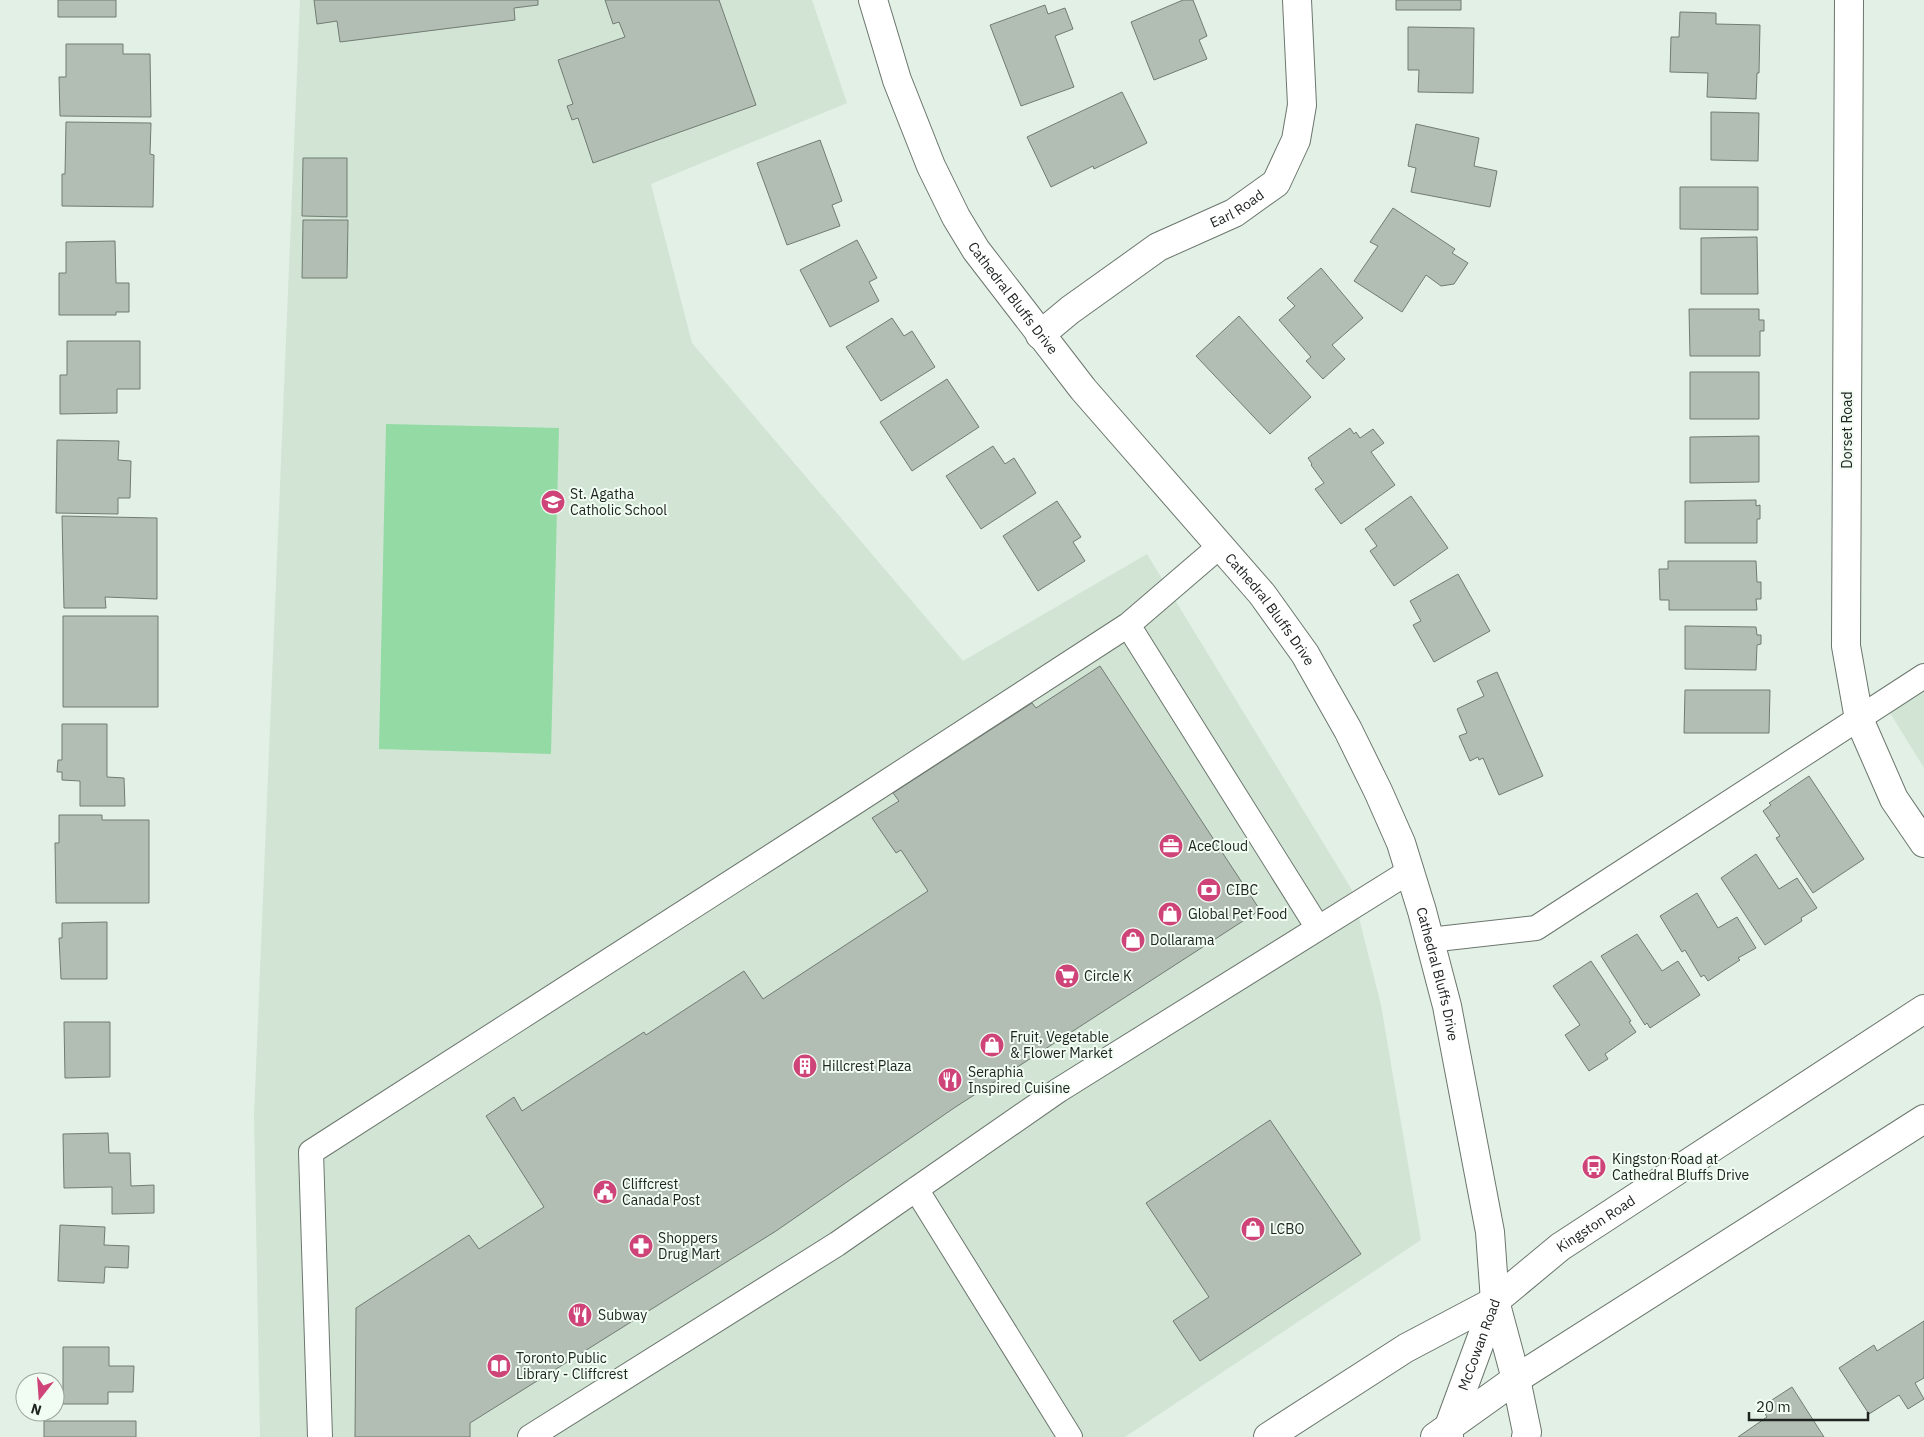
<svg xmlns="http://www.w3.org/2000/svg" width="1924" height="1437" font-family="'IBM Plex Sans',sans-serif">
	<style>
		.built { fill: #d2e5d5 }
		.green { fill: #93daa4 }
		.building { fill: #b2beb4; stroke: #717b73 }
		.lines { fill: none; stroke-linecap: round; stroke-linejoin: round }
		.service-casing { stroke: #6b766d; stroke-width: 26 }
		.minor-casing { stroke: #6b766d; stroke-width: 30 }
		.tertiary-casing { stroke: #6b766d; stroke-width: 30 }
		.primary-casing { stroke: #6b766d; stroke-width: 30 }
		.service { stroke: #fff; stroke-width: 24 }
		.minor { stroke: #fff; stroke-width: 28 }
		.tertiary { stroke: #fff; stroke-width: 28 }
		.primary { stroke: #fff; stroke-width: 28 }
		.labels { text-anchor: middle; stroke-width: 4; stroke-linejoin: round; paint-order: stroke }
		.street-label { font-size: 14px; fill: #202421; stroke: #f1fdf3 }
		.poi-label { font-size: 14px; fill: #202421; stroke: #f1fdf3; text-anchor: start }
	</style>
	<rect width="100%" height="100%" fill="#e3f0e6"/>
	<path class="built" d="M 300,0 L 812,0 L 847,103 L 651,184 L 692,343 L 963,661 L 1147,554 L 1352,890 L 1381,1005 L 1421,1240 L 1125,1437 L 260,1437 L 254,1115 Z
		M 1924,673 L 1924,768 L 1882,700 Z"/>
	<path class="green" d="M 386,424 L 559,428 L 551,754 L 379,749 Z"/>
	<path class="building" d="M 58,0 L 116,0 L 116,17 L 58,17 Z
		M 314,0 L 538,0 L 538,5 L 514,8 L 515,20 L 340,42 L 337,21 L 317,24 Z
		M 605,0 L 719,0 L 756,105 L 593,163 L 578,118 L 572,120 L 567,106 L 573,104 L 558,60 L 625,37 L 619,22 L 613,24 Z
		M 1183,0 L 1193,0 L 1207,36 L 1199,40 L 1207,59 L 1154,80 L 1131,22 Z
		M 1396,0 L 1461,0 L 1461,10 L 1396,10 Z
		M 1045,5 L 1048,14 L 1065,8 L 1073,29 L 1055,36 L 1074,87 L 1021,106 L 990,25 Z
		M 1680,12 L 1716,13 L 1716,24 L 1760,25 L 1759,73 L 1757,73 L 1756,99 L 1707,97 L 1708,73 L 1670,72 L 1671,37 L 1679,37 Z
		M 1408,27 L 1474,28 L 1473,93 L 1418,92 L 1419,70 L 1408,70 Z
		M 66,44 L 123,44 L 123,54 L 150,54 L 151,117 L 60,116 L 59,77 L 66,77 Z
		M 1122,92 L 1147,143 L 1094,169 L 1093,166 L 1051,187 L 1027,137 Z
		M 1711,112 L 1759,113 L 1758,161 L 1711,160 Z
		M 66,122 L 151,123 L 150,154 L 154,155 L 153,207 L 62,206 L 62,174 L 65,174 Z
		M 1416,124 L 1479,138 L 1474,166 L 1497,171 L 1490,207 L 1411,192 L 1416,168 L 1408,166 Z
		M 820,140 L 842,201 L 832,205 L 840,226 L 787,245 L 757,163 Z
		M 303,158 L 347,158 L 347,217 L 302,216 Z
		M 1680,187 L 1758,187 L 1758,230 L 1680,229 Z
		M 1393,208 L 1455,249 L 1452,253 L 1468,263 L 1454,284 L 1441,286 L 1426,275 L 1402,312 L 1354,281 L 1378,246 L 1370,242 Z
		M 303,220 L 348,220 L 347,278 L 302,278 Z
		M 1757,237 L 1758,294 L 1701,294 L 1701,238 Z
		M 857,240 L 877,278 L 869,282 L 879,301 L 830,327 L 800,270 Z
		M 115,241 L 116,283 L 129,283 L 129,312 L 116,312 L 116,315 L 59,315 L 59,273 L 66,273 L 66,242 Z
		M 1321,268 L 1363,318 L 1332,345 L 1345,359 L 1323,379 L 1306,361 L 1311,357 L 1279,320 L 1295,306 L 1287,298 Z
		M 1689,309 L 1759,309 L 1759,320 L 1764,320 L 1764,331 L 1760,331 L 1760,356 L 1690,356 Z
		M 1239,316 L 1311,397 L 1270,434 L 1196,356 Z
		M 892,318 L 904,336 L 912,331 L 935,367 L 881,401 L 846,347 Z
		M 67,341 L 140,341 L 140,389 L 117,389 L 117,413 L 60,414 L 60,375 L 67,375 Z
		M 1690,372 L 1759,372 L 1759,419 L 1690,419 Z
		M 947,379 L 979,427 L 912,471 L 880,422 Z
		M 1350,428 L 1354,434 L 1356,432 L 1360,438 L 1373,429 L 1384,443 L 1371,452 L 1395,485 L 1341,524 L 1315,489 L 1324,483 L 1311,465 L 1312,464 L 1308,458 Z
		M 1759,436 L 1759,482 L 1690,483 L 1690,437 Z
		M 57,440 L 119,441 L 118,460 L 131,461 L 130,498 L 118,498 L 118,514 L 56,513 Z
		M 993,446 L 1005,464 L 1014,458 L 1036,493 L 981,529 L 946,476 Z
		M 1411,496 L 1448,548 L 1394,586 L 1370,551 L 1377,546 L 1365,529 Z
		M 1756,500 L 1756,506 L 1760,505 L 1760,519 L 1757,519 L 1757,543 L 1685,543 L 1685,501 Z
		M 1057,501 L 1081,537 L 1073,542 L 1085,561 L 1038,591 L 1003,536 Z
		M 62,516 L 157,518 L 157,599 L 105,597 L 106,608 L 64,608 Z
		M 1668,561 L 1756,561 L 1757,582 L 1761,582 L 1761,599 L 1756,599 L 1757,610 L 1669,610 L 1669,600 L 1660,600 L 1659,569 L 1668,569 Z
		M 1458,574 L 1490,631 L 1434,662 L 1413,625 L 1421,621 L 1410,601 Z
		M 63,616 L 158,616 L 158,707 L 63,707 Z
		M 1685,626 L 1756,627 L 1757,635 L 1761,635 L 1761,644 L 1757,645 L 1756,670 L 1685,669 Z
		M 1100,666 L 1260,910 L 954,1108 L 776,1231 L 470,1423 L 470,1437 L 355,1437 L 356,1308 L 469,1235 L 479,1249 L 544,1207 L 486,1116 L 514,1097 L 522,1111 L 644,1032 L 646,1035 L 744,971 L 763,999 L 928,891 L 901,850 L 896,853 L 872,818 L 899,801 L 893,793 L 1032,703 L 1036,708 Z
		M 1497,672 L 1543,776 L 1499,795 L 1483,758 L 1479,760 L 1478,757 L 1470,761 L 1459,736 L 1467,733 L 1457,709 L 1484,696 L 1477,681 Z
		M 1685,690 L 1770,690 L 1769,733 L 1684,733 Z
		M 62,724 L 107,724 L 107,777 L 124,778 L 125,806 L 80,806 L 80,781 L 62,780 L 62,772 L 57,772 L 58,760 L 62,760 Z
		M 1809,776 L 1864,859 L 1813,893 L 1776,838 L 1780,836 L 1763,811 L 1771,805 L 1769,803 Z
		M 59,815 L 102,815 L 102,820 L 149,820 L 149,903 L 56,903 L 55,843 L 59,843 Z
		M 1756,854 L 1779,889 L 1797,878 L 1817,908 L 1801,918 L 1802,921 L 1765,945 L 1721,878 Z
		M 1697,893 L 1718,928 L 1737,917 L 1756,948 L 1738,958 L 1740,960 L 1708,981 L 1704,975 L 1701,977 L 1685,950 L 1682,952 L 1660,916 Z
		M 107,922 L 107,979 L 61,979 L 59,938 L 62,938 L 62,923 Z
		M 1637,934 L 1662,971 L 1678,961 L 1700,995 L 1650,1028 L 1647,1023 L 1645,1025 L 1601,956 Z
		M 1591,961 L 1631,1021 L 1629,1022 L 1636,1032 L 1605,1054 L 1608,1059 L 1589,1071 L 1565,1035 L 1580,1025 L 1553,986 Z
		M 64,1022 L 110,1022 L 110,1077 L 65,1078 Z
		M 1270,1120 L 1361,1254 L 1200,1361 L 1173,1321 L 1209,1297 L 1146,1203 Z
		M 108,1133 L 109,1153 L 130,1153 L 131,1186 L 154,1185 L 154,1213 L 112,1214 L 112,1187 L 64,1188 L 63,1134 Z
		M 60,1225 L 105,1227 L 104,1245 L 129,1246 L 128,1268 L 105,1267 L 104,1283 L 58,1281 Z
		M 1924,1321 L 1924,1378 L 1915,1383 L 1924,1399 L 1908,1409 L 1899,1395 L 1869,1414 L 1839,1368 L 1874,1345 L 1877,1351 Z
		M 63,1347 L 109,1347 L 109,1366 L 134,1366 L 133,1392 L 108,1392 L 108,1404 L 63,1404 Z
		M 1792,1387 L 1824,1437 L 1738,1437 L 1767,1417 L 1761,1407 Z
		M 44,1421 L 136,1421 L 136,1437 L 44,1437 Z"/>
	<g class="lines">
		<defs>
			<path id="service" d="M 1128,625 L 1220,546
				M 1429,940 L 1536,928 L 1924,676
				M 916,1189 L 1070,1437
				M 320,1437 L 311,1152 L 851,805 L 1128,625 L 1318,928
				M 530,1437 L 837,1244 L 1059,1090 L 1410,871"/>
			<g id="minor">
				<path id="s1" d="M 873,0 L 897,80 L 931,166 L 956,217 L 976,250 L 1083,389 L 1262,594 L 1305,654 L 1348,730 L 1378,791 L 1401,843 L 1422,911 L 1447,1006 L 1490,1232 L 1495,1301"/>
				<path d="M 1849,0 L 1846,646 L 1859,719 L 1894,799 L 1924,843"/>
				<path id="s2" d="M 1040,335 L 1070,310 L 1158,247 L 1234,213 L 1276,183 L 1296,140 L 1302,105 L 1297,0"/>
			</g>
			<g id="tertiary">
				<path d="M 1495,1301 L 1516,1379 L 1527,1432 L 1526,1437"/>
				<path id="s3" d="M 1449,1437 L 1448,1429 L 1495,1301"/>
			</g>
			<g id="primary">
				<path id="s4" d="M 1268,1437 L 1406,1348 L 1495,1301 L 1560,1247 L 1924,1009"/>
				<path d="M 1435,1437 L 1516,1379 L 1924,1119"/>
			</g>
		</defs>
		<use href="#service" class="service-casing"/>
		<use href="#minor" class="minor-casing"/>
		<use href="#tertiary" class="tertiary-casing"/>
		<use href="#primary" class="primary-casing"/>
		<use href="#service" class="service"/>
		<use href="#minor" class="minor"/>
		<use href="#tertiary" class="tertiary"/>
		<use href="#primary" class="primary"/>
	</g>
	<defs>
		<symbol id="school-disc" viewBox="-11 -11 22 22"><circle r="9.5" fill="#cf4478" stroke="#f1fdf3"/><path d="M0-5L7-2L0 1L-7-2ZM-4 1L0 2.5L4 1V4Q0 6-4 4Z" fill="#fff"/></symbol>
		<symbol id="office-disc" viewBox="-11 -11 22 22"><circle r="9.5" fill="#cf4478" stroke="#f1fdf3"/><path d="M-6-3h4V-5.5h4V-3h4V5H-6ZM-1-4.5V-3h2v-1.5ZM-6 0V1H6V0Z" fill="#fff"/></symbol>
		<symbol id="bank-disc" viewBox="-11 -11 22 22"><circle r="9.5" fill="#cf4478" stroke="#f1fdf3"/><path d="M-6-4H6V4H-6ZM0-2.3a2.3 2.3 0 1 0 0 4.6a2.3 2.3 0 1 0 0-4.6Z" fill="#fff"/></symbol>
		<symbol id="shop-disc" viewBox="-11 -11 22 22"><circle r="9.5" fill="#cf4478" stroke="#f1fdf3"/><path d="M-5-2.5h2.3a2.7 3.5 0 0 1 5.4 0H5L5.5 6h-11ZM-1.5-2.5h3a1.5 2.3 0 0 0-3 0Z" fill="#fff"/></symbol>
		<symbol id="supermarket-disc" viewBox="-11 -11 22 22"><circle r="9.5" fill="#cf4478" stroke="#f1fdf3"/><path d="M-6-5.5h2.5l.6 2H6L4.5 2H-2.5L-4.4-4H-6ZM-1.5 3.2a1.3 1.3 0 1 0 .1 0ZM3 3.2a1.3 1.3 0 1 0 .1 0Z" fill="#fff"/></symbol>
		<symbol id="building-disc" viewBox="-11 -11 22 22"><circle r="9.5" fill="#cf4478" stroke="#f1fdf3"/><path d="M-4-6H4V6H1V3H-1V6H-4ZM-2.5-4.3h1.7v1.8h-1.7ZM.8-4.3h1.7v1.8H.8ZM-2.5-1h1.7V.8h-1.7ZM.8-1h1.7V.8H.8Z" fill="#fff"/></symbol>
		<symbol id="restaurant-disc" viewBox="-11 -11 22 22"><circle r="9.5" fill="#cf4478" stroke="#f1fdf3"/><path d="M-5-6h1v4h1v-4h1v4h1v-4h1v5L-1.5 .5V6h-2V.5L-5-1ZM5-6V6H3V1.5H1.5Q1.5-4 5-6Z" fill="#fff"/></symbol>
		<symbol id="bus-disc" viewBox="-11 -11 22 22"><circle r="9.5" fill="#cf4478" stroke="#f1fdf3"/><path d="M-5-6H5V4H4V6H2V4H-2V6H-4V4H-5ZM-3.5-4V0h7V-4ZM-3.5 1.2v1.5H-2V1.2ZM2 1.2v1.5H3.5V1.2Z" fill="#fff"/></symbol>
		<symbol id="civic-disc" viewBox="-11 -11 22 22"><circle r="9.5" fill="#cf4478" stroke="#f1fdf3"/><path d="M-.6-6.5H3V-4.5H.6V-3L4-1V1h2V6H-6V1h2V-1L-.6-3ZM-1.2 2.5V6h2.4V2.5Z" fill="#fff"/></symbol>
		<symbol id="pharmacy-disc" viewBox="-11 -11 22 22"><circle r="9.5" fill="#cf4478" stroke="#f1fdf3"/><path d="M-2-6h4v4h4v4h-4v4h-4v-4h-4v-4h4Z" fill="#fff"/></symbol>
		<symbol id="library-disc" viewBox="-11 -11 22 22"><circle r="9.5" fill="#cf4478" stroke="#f1fdf3"/><path d="M-6-4Q-3-5.5-.7-3.5V5Q-3 3-6 4ZM6-4Q3-5.5 .7-3.5V5Q3 3 6 4Z" fill="#fff"/></symbol>
	</defs>
	<g fill-rule="evenodd">
		<use href="#school-disc" x="539" y="488" width="28" height="28"/>
		<use href="#office-disc" x="1157" y="832" width="28" height="28"/>
		<use href="#bank-disc" x="1195" y="876" width="28" height="28"/>
		<use href="#shop-disc" x="1156" y="900" width="28" height="28"/>
		<use href="#shop-disc" x="1119" y="926" width="28" height="28"/>
		<use href="#supermarket-disc" x="1053" y="962" width="28" height="28"/>
		<use href="#shop-disc" x="978" y="1031" width="28" height="28"/>
		<use href="#building-disc" x="791" y="1052" width="28" height="28"/>
		<use href="#restaurant-disc" x="936" y="1066" width="28" height="28"/>
		<use href="#bus-disc" x="1580" y="1153" width="28" height="28"/>
		<use href="#civic-disc" x="591" y="1178" width="28" height="28"/>
		<use href="#shop-disc" x="1239" y="1215" width="28" height="28"/>
		<use href="#pharmacy-disc" x="627" y="1232" width="28" height="28"/>
		<use href="#restaurant-disc" x="566" y="1301" width="28" height="28"/>
		<use href="#library-disc" x="485" y="1352" width="28" height="28"/>
	</g>
	<g class="labels">
		<g class="street-label">
			<text dy="5" stroke="none"><textPath href="#s2" startOffset="235">Earl Road</textPath></text>
			<text dy="5" stroke="none"><textPath href="#s1" startOffset="332">Cathedral Bluffs Drive</textPath></text>
			<text transform="translate(1847 430) rotate(-90)" y="5">Dorset Road</text>
			<text dy="5" stroke="none"><textPath href="#s1" startOffset="736">Cathedral Bluffs Drive</textPath></text>
			<text dy="5" stroke="none"><textPath href="#s1" startOffset="1141">Cathedral Bluffs Drive</textPath></text>
			<text dy="5" stroke="none"><textPath href="#s4" startOffset="392">Kingston Road</textPath></text>
			<text dy="5" stroke="none"><textPath href="#s3" startOffset="98">McCowan Road</textPath></text>
		</g>
		<g class="poi-label">
			<text x="570" y="499">St. Agatha<tspan x="570" dy="16">Catholic School</tspan></text>
			<text x="1188" y="851">AceCloud</text>
			<text x="1226" y="895">CIBC</text>
			<text x="1188" y="919">Global Pet Food</text>
			<text x="1150" y="945">Dollarama</text>
			<text x="1084" y="981">Circle K</text>
			<text x="1010" y="1042">Fruit, Vegetable<tspan x="1010" dy="16">&amp; Flower Market</tspan></text>
			<text x="822" y="1071">Hillcrest Plaza</text>
			<text x="968" y="1077">Seraphia<tspan x="968" dy="16">Inspired Cuisine</tspan></text>
			<text x="1612" y="1164">Kingston Road at<tspan x="1612" dy="16">Cathedral Bluffs Drive</tspan></text>
			<text x="622" y="1189">Cliffcrest<tspan x="622" dy="16">Canada Post</tspan></text>
			<text x="1270" y="1234">LCBO</text>
			<text x="658" y="1243">Shoppers<tspan x="658" dy="16">Drug Mart</tspan></text>
			<text x="598" y="1320">Subway</text>
			<text x="516" y="1363">Toronto Public<tspan x="516" dy="16">Library - Cliffcrest</tspan></text>
		</g>
	</g>
	<g transform="translate(40 1397) rotate(197)"><circle r="24" fill="#f1fdf3" stroke="#9da69f"/>
	<path d="M0-4L9 19L0 12L-9 19Z" fill="#cf4478"/>
	<text y="-8" font-size="14" font-weight="bold" text-anchor="middle" fill="#202421">N</text>
	</g>
	<path d="M1749 1412v8h119v-8" fill="none" stroke="#202421" stroke-width="2.5"/>
	<text x="1756" y="1412" font-size="15" fill="#202421" stroke="#f1fdf3" stroke-width="4" paint-order="stroke">20 m</text>
</svg>
